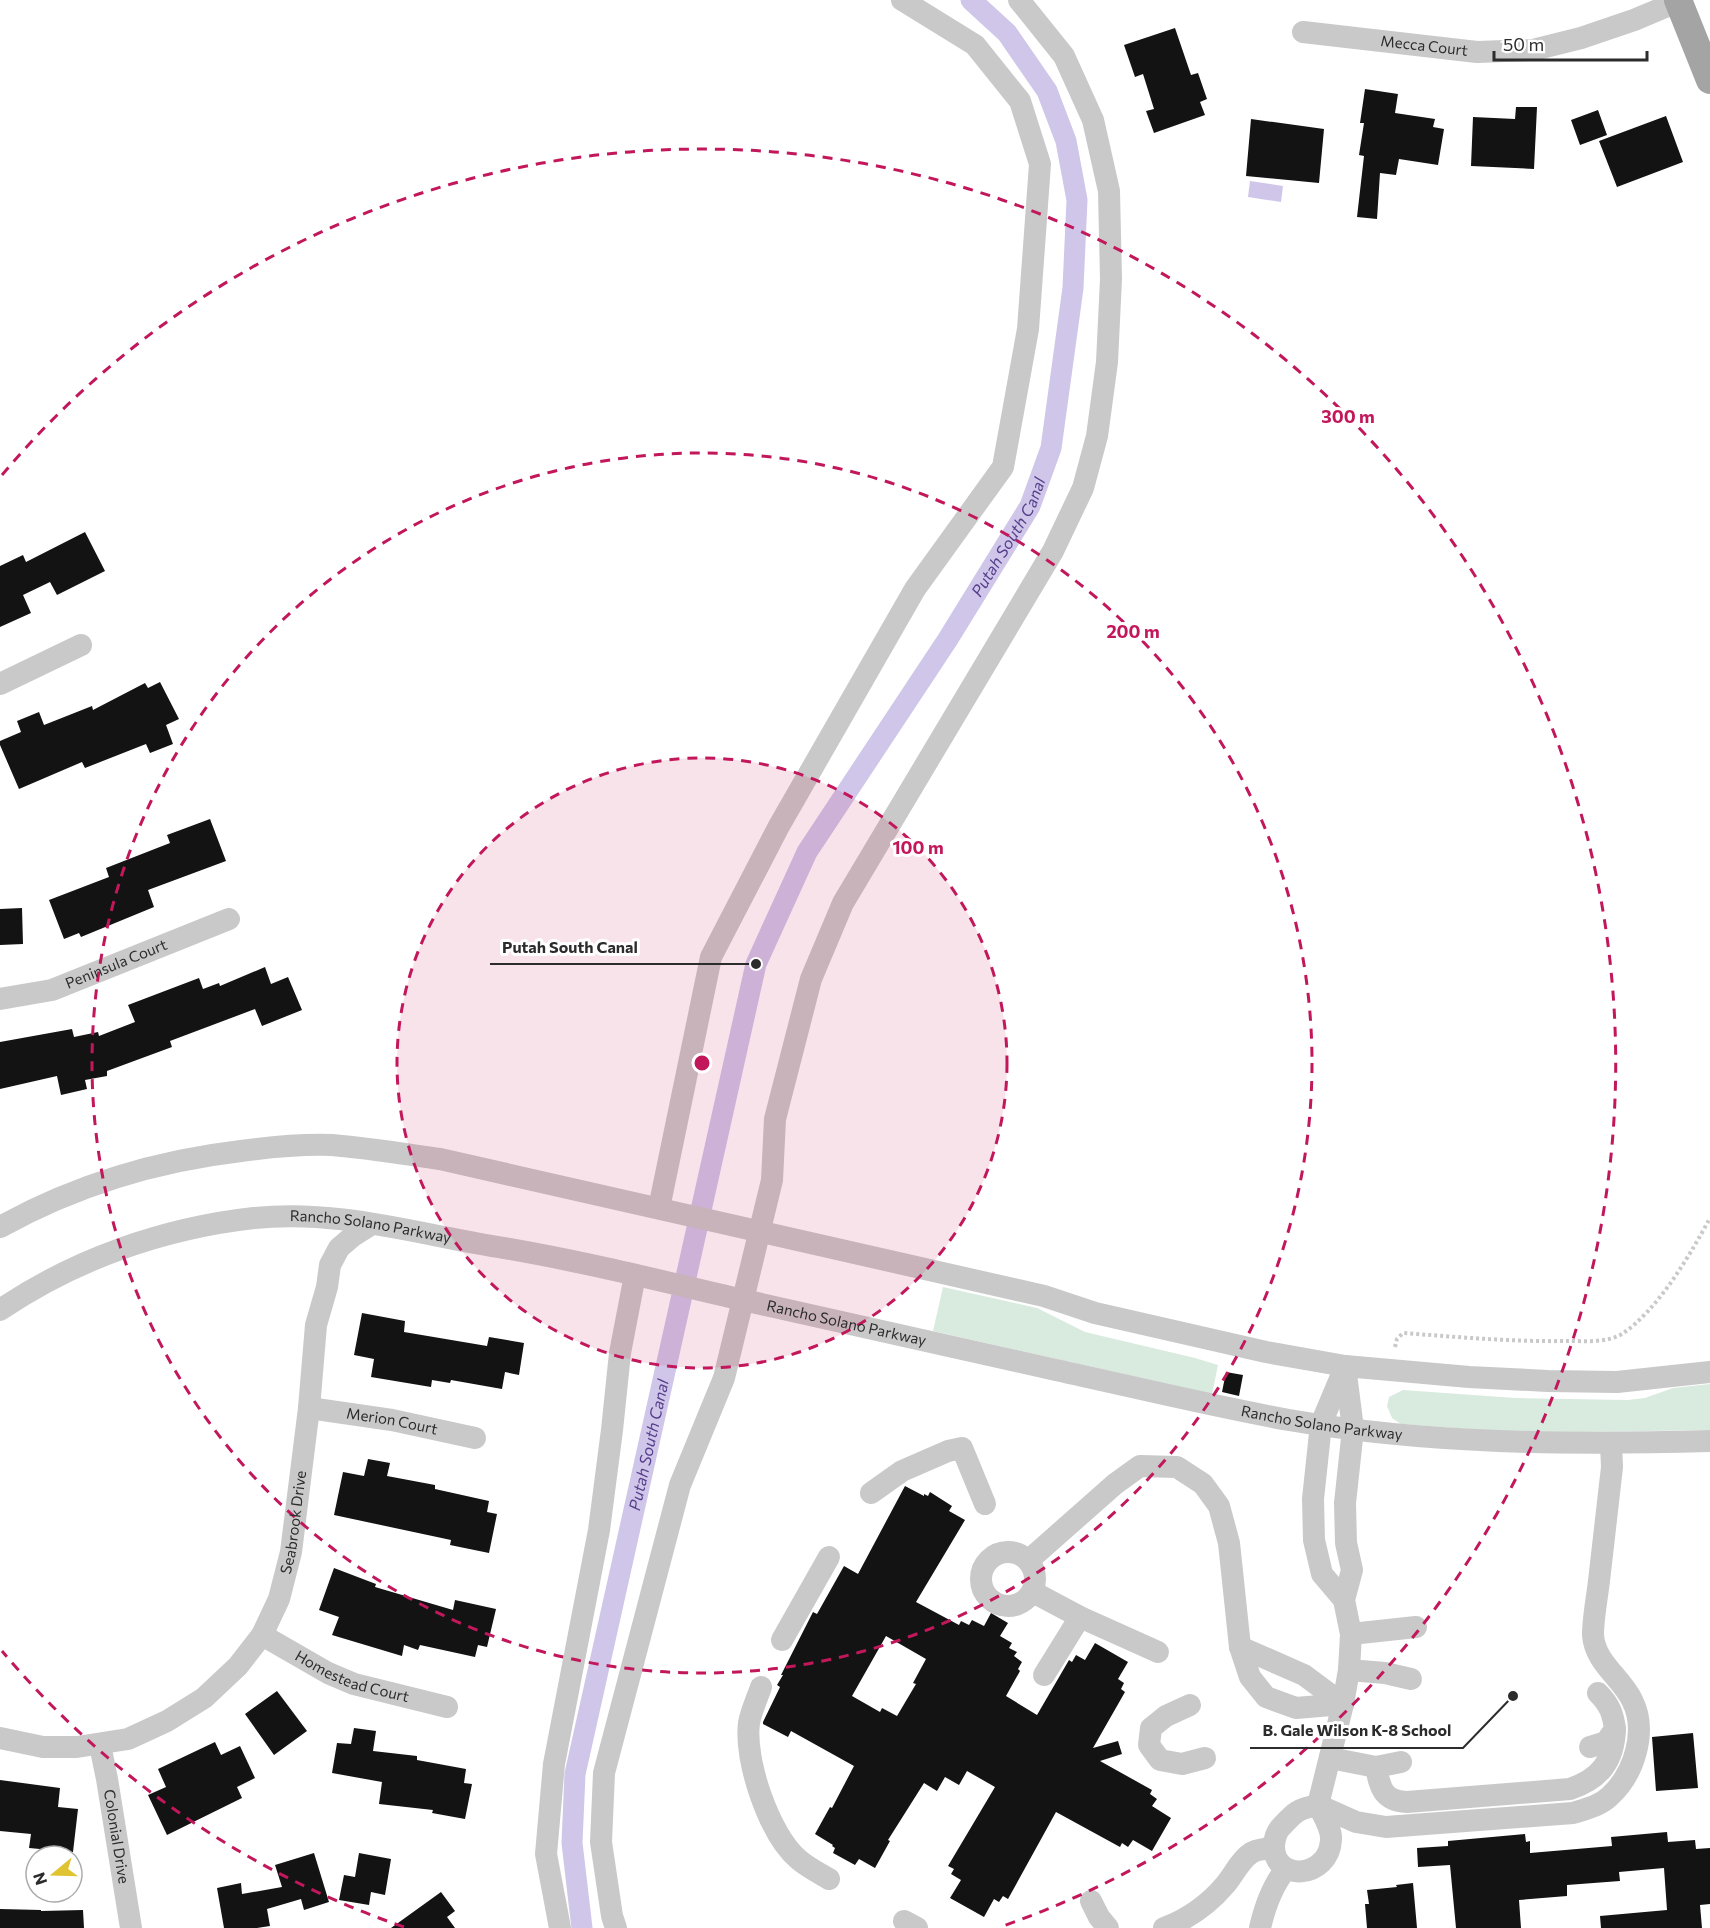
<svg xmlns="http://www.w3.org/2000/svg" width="1710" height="1928" font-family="Commissioner,sans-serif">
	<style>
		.green { fill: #d9eadf }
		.water { fill: #d0c6e9 }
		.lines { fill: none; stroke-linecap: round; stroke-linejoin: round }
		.canal { stroke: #d0c6e9; stroke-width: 21 }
		.building { fill: #131313; fill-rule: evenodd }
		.path { stroke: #c9c9c9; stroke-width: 4; stroke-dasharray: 3 3; stroke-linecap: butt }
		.minor { stroke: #c9c9c9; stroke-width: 22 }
		.major { stroke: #a4a4a4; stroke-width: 28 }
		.ring { fill: none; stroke: #c2185b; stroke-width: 3; stroke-dasharray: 10 8 }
		.labels { text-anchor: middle; stroke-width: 6; stroke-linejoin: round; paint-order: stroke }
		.street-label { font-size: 15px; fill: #2c2c2c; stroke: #fff }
		.water-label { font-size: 16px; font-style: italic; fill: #543d8b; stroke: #fff }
		.centre { fill: #c2185b; stroke: #fff; stroke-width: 3 }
		.ring-label { font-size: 18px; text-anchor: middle; font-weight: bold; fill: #c2185b; stroke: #fff; stroke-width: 6; stroke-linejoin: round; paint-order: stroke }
		.leader { fill: none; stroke: #2c2c2c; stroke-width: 2 }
		.callout-dot { fill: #2c2c2c; stroke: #fff; stroke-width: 2 }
		.callout-label { font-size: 16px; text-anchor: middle; font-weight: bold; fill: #2c2c2c; stroke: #fff; stroke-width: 6; stroke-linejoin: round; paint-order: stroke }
	</style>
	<rect width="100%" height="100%" fill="#fff"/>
	<path class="green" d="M 943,1287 L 1037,1308 L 1085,1332 L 1195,1358 L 1218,1365 L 1212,1394 L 933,1331 Z
		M 1710,1384 L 1710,1430 L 1523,1433 L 1401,1424 L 1392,1418 L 1387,1406 L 1389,1397 L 1403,1390 L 1515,1398 L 1628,1400 L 1645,1398 L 1673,1388 Z"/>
	<path class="water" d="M 1250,181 L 1283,186 L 1281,202 L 1248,197 Z"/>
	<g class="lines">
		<path class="canal" id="s1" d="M 582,1928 L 572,1843 L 575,1774 L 756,964 L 807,852 L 948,639 L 1030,506 L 1051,448 L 1073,288 L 1077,200 L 1066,141 L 1047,91 L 1007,33 L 971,0"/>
	</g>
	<path class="building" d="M 1175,28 L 1191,75 L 1198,73 L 1207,99 L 1200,102 L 1205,115 L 1154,133 L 1146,111 L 1154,109 L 1143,74 L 1135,77 L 1124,45 Z
		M 1365,89 L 1398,94 L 1395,113 L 1435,119 L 1433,127 L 1444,129 L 1438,165 L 1399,159 L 1396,175 L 1380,173 L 1377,219 L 1357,217 L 1364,156 L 1359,155 L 1364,123 L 1360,123 Z
		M 1516,107 L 1537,107 L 1534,169 L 1471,166 L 1473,117 L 1515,119 Z
		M 1598,110 L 1607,135 L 1580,145 L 1571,120 Z
		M 1666,116 L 1683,162 L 1617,187 L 1599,141 Z
		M 1251,119 L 1324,129 L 1319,183 L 1246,176 Z
		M 85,532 L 105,571 L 57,595 L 50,582 L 23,595 L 31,613 L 0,627 L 0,566 L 23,555 L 26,562 Z
		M 160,682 L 179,719 L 166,725 L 173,744 L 150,753 L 146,744 L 85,768 L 82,762 L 19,789 L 0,745 L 0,741 L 21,732 L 17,721 L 39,712 L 44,725 L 92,706 L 93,710 L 145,683 L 148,688 Z
		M 210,819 L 226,861 L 148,890 L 154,907 L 81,937 L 79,933 L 64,939 L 49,900 L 109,877 L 106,868 L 170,843 L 167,835 Z
		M 22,908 L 23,944 L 0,945 L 0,909 Z
		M 265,967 L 271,984 L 288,977 L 302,1010 L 262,1026 L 255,1009 L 170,1041 L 172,1047 L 107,1071 L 107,1076 L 85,1080 L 87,1089 L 61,1095 L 57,1076 L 0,1089 L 0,1042 L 72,1029 L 74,1037 L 98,1032 L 99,1036 L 135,1022 L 128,1005 L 199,978 L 203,989 L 219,983 L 220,986 Z
		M 362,1313 L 405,1321 L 404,1332 L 487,1346 L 489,1337 L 524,1343 L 519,1375 L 505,1372 L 502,1389 L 451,1380 L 450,1383 L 432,1380 L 431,1387 L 371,1377 L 374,1359 L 354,1355 Z
		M 1226,1372 L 1243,1375 L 1239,1396 L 1222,1392 Z
		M 368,1459 L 390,1463 L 387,1476 L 435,1485 L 435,1489 L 489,1501 L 487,1512 L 497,1514 L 489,1553 L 450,1545 L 451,1540 L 334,1515 L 343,1472 L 364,1476 Z
		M 905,1486 L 924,1496 L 924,1494 L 928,1496 L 930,1492 L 952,1506 L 949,1511 L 965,1520 L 916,1602 L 959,1625 L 961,1621 L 969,1625 L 972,1620 L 984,1626 L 991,1613 L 1008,1623 L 1000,1636 L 1012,1643 L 1009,1648 L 1017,1652 L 1014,1656 L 1022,1662 L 1018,1669 L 1020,1671 L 1006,1696 L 1037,1715 L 1069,1660 L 1072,1662 L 1076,1655 L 1085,1660 L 1095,1643 L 1128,1662 L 1118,1679 L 1124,1683 L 1121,1689 L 1125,1692 L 1093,1748 L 1118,1741 L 1122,1754 L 1100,1761 L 1152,1790 L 1150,1794 L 1157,1799 L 1152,1806 L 1171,1818 L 1152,1851 L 1133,1840 L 1128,1847 L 1122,1843 L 1120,1847 L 1056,1812 L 1008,1899 L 1003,1896 L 999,1902 L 994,1899 L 984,1917 L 950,1898 L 961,1880 L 951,1874 L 954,1869 L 948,1866 L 995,1787 L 967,1771 L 959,1785 L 945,1777 L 937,1791 L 924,1783 L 888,1840 L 890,1841 L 875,1868 L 859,1859 L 855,1865 L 833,1853 L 835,1848 L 832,1846 L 833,1845 L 815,1834 L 830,1807 L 832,1808 L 854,1766 L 791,1731 L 788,1737 L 763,1724 L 763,1722 L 780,1687 L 777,1685 L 783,1675 L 781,1675 L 813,1612 L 817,1614 L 844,1566 L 858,1574 ZM 886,1636 L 926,1659 L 913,1683 L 916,1684 L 897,1716 L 882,1708 L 880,1712 L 852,1696 Z
		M 334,1568 L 376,1584 L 375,1587 L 453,1610 L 455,1600 L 496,1609 L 487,1647 L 478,1645 L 475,1657 L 420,1645 L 418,1650 L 404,1645 L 402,1656 L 332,1635 L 339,1617 L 319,1610 Z
		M 277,1691 L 307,1731 L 274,1755 L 245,1714 Z
		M 354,1728 L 376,1731 L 373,1751 L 417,1756 L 417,1760 L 466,1769 L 464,1783 L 472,1784 L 465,1819 L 432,1813 L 433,1810 L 379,1804 L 382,1782 L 332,1773 L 337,1743 L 351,1744 Z
		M 1693,1733 L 1698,1788 L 1656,1791 L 1652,1737 Z
		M 215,1742 L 221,1755 L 240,1746 L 255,1778 L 237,1787 L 242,1798 L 167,1835 L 148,1795 L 166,1787 L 158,1769 Z
		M 0,1780 L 60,1788 L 58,1807 L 78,1809 L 73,1852 L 29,1848 L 31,1834 L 0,1831 Z
		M 1667,1832 L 1668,1842 L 1695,1840 L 1696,1849 L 1710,1848 L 1710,1904 L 1700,1905 L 1702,1928 L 1601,1928 L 1600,1916 L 1667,1910 L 1664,1868 L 1619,1872 L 1620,1881 L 1567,1885 L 1567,1896 L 1519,1900 L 1521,1928 L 1456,1928 L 1450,1865 L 1418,1867 L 1417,1848 L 1448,1846 L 1448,1841 L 1525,1834 L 1526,1842 L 1530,1841 L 1530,1853 L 1612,1846 L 1611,1837 Z
		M 314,1853 L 329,1902 L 304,1910 L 301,1899 L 267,1909 L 270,1926 L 257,1928 L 224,1928 L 217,1888 L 241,1883 L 242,1894 L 282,1887 L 275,1865 Z
		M 359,1853 L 391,1859 L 385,1895 L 371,1892 L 369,1905 L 339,1900 L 344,1875 L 355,1877 Z
		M 1413,1883 L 1417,1928 L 1367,1928 L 1365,1904 L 1369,1904 L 1367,1890 L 1397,1887 L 1396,1885 Z
		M 441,1892 L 455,1911 L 447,1917 L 455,1928 L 391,1928 Z
		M 0,1909 L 41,1910 L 41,1911 L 83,1910 L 84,1928 L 0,1928 Z"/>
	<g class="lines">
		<path class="path" d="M 1395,1347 L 1397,1339 L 1403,1333 C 1458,1337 1513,1342 1568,1341 C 1585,1341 1607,1343 1622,1334 C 1658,1310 1690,1255 1710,1218"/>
		<g class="minor">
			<path id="s2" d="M 1303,32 L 1477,52 L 1533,50 L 1581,38 L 1634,20 L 1679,1"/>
			<path d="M 0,684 L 81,645"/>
			<path id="s3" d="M 0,999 L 52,990 L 229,919"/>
			<path d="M 659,1208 L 711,957 L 779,826 L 915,589 L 1003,467 L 1028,329 L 1040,164 L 1020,101 L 975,45 L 902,0"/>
			<path d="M 0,1227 C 76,1185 155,1161 241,1151 C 270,1147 302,1144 332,1145 C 368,1148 404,1154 440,1159 L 1044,1296 L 1095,1313 L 1266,1352 L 1345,1366 L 1469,1377 L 1548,1381 L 1617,1382 L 1710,1372"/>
			<path id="s4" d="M 0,1310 C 75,1259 164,1228 254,1218 C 337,1209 417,1234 498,1247 C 576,1260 653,1279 730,1297 C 839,1322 948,1346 1056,1370 C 1134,1387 1211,1406 1289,1420 C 1428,1444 1569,1445 1710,1441"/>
			<path id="s5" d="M 309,1408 L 392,1420 L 475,1438"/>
			<path d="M 871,1493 L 902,1471 L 948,1451 L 962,1448 L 985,1504"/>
			<circle cx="1008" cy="1579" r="27"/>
			<path d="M 1029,1560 L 1115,1484 L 1140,1466 L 1177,1467 L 1203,1484 L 1219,1506 L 1229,1543 L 1240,1647 L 1250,1677 L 1266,1697 L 1296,1708 L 1343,1704"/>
			<path d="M 1033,1592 L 1080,1617 L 1158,1652"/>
			<path d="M 1344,1600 L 1322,1574 L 1314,1540 L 1313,1499 L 1321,1424 L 1345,1367"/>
			<path d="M 1351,1634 L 1416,1627"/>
			<path id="s6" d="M 262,1635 L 328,1673 L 354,1684 L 447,1707"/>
			<path d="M 782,1640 L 829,1557"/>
			<path d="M 1240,1647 L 1304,1675 L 1343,1704"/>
			<path d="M 1349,1670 L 1385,1673 L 1411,1679"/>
			<path d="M 1044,1675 L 1080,1617"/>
			<path d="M 761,1687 C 757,1699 751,1711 749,1723 C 744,1760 769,1834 798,1859 C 807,1867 819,1873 829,1879"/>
			<path d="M 1190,1705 L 1166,1716 L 1151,1728 L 1149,1745 L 1160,1760 L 1182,1764 L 1205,1758"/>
			<path id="s7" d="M 0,1738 L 43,1747 L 77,1747 L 128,1739 L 167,1721 L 204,1698 L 238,1666 L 262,1635 L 279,1599 L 291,1552 L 309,1408 L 316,1325 L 327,1287 L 330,1265 L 339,1248 L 353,1236 L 372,1224"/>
			<path id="s8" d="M 100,1745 L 107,1779 L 131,1928"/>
			<path d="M 1590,1747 L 1606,1742 L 1615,1729 C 1613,1714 1610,1705 1598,1693"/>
			<path d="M 1330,1758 L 1376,1767 L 1401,1762"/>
			<path d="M 1376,1767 C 1380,1788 1383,1801 1407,1802 L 1570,1789 C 1600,1779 1614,1761 1615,1729"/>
			<path d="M 1318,1805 L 1356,1822 L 1386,1827 L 1573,1813 C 1586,1809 1600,1806 1610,1796 C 1634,1774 1648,1731 1632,1700 C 1621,1677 1595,1663 1593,1635 C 1593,1618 1597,1598 1599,1581 C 1603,1543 1608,1505 1612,1467 L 1611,1444"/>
			<path d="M 1318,1805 C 1297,1809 1295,1812 1280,1828 C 1276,1833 1275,1837 1274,1845 C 1273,1883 1329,1879 1331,1840 C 1332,1829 1323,1815 1318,1805 L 1343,1704 L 1349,1670 L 1351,1634 L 1344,1600 L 1352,1570 L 1346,1543 L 1345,1503 L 1353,1429 L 1345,1366"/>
			<path d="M 1091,1901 L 1099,1917 L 1108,1928"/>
			<path d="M 904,1921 L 917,1928"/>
			<path d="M 560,1928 L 546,1854 L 554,1764 L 599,1530 L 612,1430 L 620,1353 L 635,1275"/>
			<path d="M 616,1928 L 612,1916 L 601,1842 L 604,1773 L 680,1485 L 724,1378 L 772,1180 L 775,1119 L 811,979 L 843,903 L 1053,551 L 1083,488 L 1097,436 L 1107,362 L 1111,279 L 1109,191 L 1093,120 L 1064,56 L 1019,0"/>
			<path d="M 1164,1928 C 1188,1919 1208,1905 1225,1885 C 1234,1875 1239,1861 1251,1853 C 1257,1849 1267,1849 1274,1847"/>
			<path d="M 1260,1928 C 1265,1906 1272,1886 1286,1869"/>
		</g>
		<path class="major" d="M 1678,0 L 1710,80"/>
	</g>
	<circle cx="702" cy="1063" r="305" fill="#c2185b" fill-opacity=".12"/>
	<g class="ring">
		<circle cx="702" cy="1063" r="305"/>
		<circle cx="702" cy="1063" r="610"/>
		<path d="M404 1927A914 914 0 0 1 2 1651M2 475A914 914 0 1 1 1000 1927"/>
	</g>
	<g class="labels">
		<g class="street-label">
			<text dy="5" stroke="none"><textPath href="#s2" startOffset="122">Mecca Court</textPath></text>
			<text dy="5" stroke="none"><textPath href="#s3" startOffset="122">Peninsula Court</textPath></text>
			<text dy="5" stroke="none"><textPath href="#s4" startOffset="390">Rancho Solano Parkway</textPath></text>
			<text dy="5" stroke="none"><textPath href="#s4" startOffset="876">Rancho Solano Parkway</textPath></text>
			<text dy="5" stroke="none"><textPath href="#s5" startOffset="84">Merion Court</textPath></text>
			<text dy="5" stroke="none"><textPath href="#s4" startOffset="1362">Rancho Solano Parkway</textPath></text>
			<text dy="5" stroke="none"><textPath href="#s7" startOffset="420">Seabrook Drive</textPath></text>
			<text dy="5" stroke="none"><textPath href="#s6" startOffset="100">Homestead Court</textPath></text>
			<text dy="5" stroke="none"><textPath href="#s8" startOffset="93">Colonial Drive</textPath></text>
		</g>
		<g class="water-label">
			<text dy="6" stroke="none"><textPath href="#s1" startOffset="1482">Putah South Canal</textPath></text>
			<text dy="6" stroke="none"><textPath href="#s1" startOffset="492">Putah South Canal</textPath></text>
		</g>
	</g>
	<circle cx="702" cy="1063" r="9" class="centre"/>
	<g class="ring-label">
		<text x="1348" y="423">300 m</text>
		<text x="1133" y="638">200 m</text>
		<text x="918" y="854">100 m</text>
	</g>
	<path class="leader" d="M756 964L650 964H490M1513 1696L1463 1748H1250"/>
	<g class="callout-dot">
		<circle cx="756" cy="964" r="6"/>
		<circle cx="1513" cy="1696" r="6"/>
	</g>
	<g class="callout-label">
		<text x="570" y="953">Putah South Canal</text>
		<text x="1357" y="1736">B. Gale Wilson K-8 School</text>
	</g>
	<g transform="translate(54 1874) rotate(251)"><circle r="28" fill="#ffffff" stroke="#ababab" stroke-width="1.5"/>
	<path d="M0-4.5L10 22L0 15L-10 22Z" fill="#e0c331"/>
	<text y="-9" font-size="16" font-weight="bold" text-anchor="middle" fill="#2c2c2c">N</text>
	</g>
	<path d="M1494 51v9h153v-9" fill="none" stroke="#2c2c2c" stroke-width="3"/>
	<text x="1503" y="51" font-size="18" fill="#2c2c2c" stroke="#ffffff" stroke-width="4.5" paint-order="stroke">50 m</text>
</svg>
